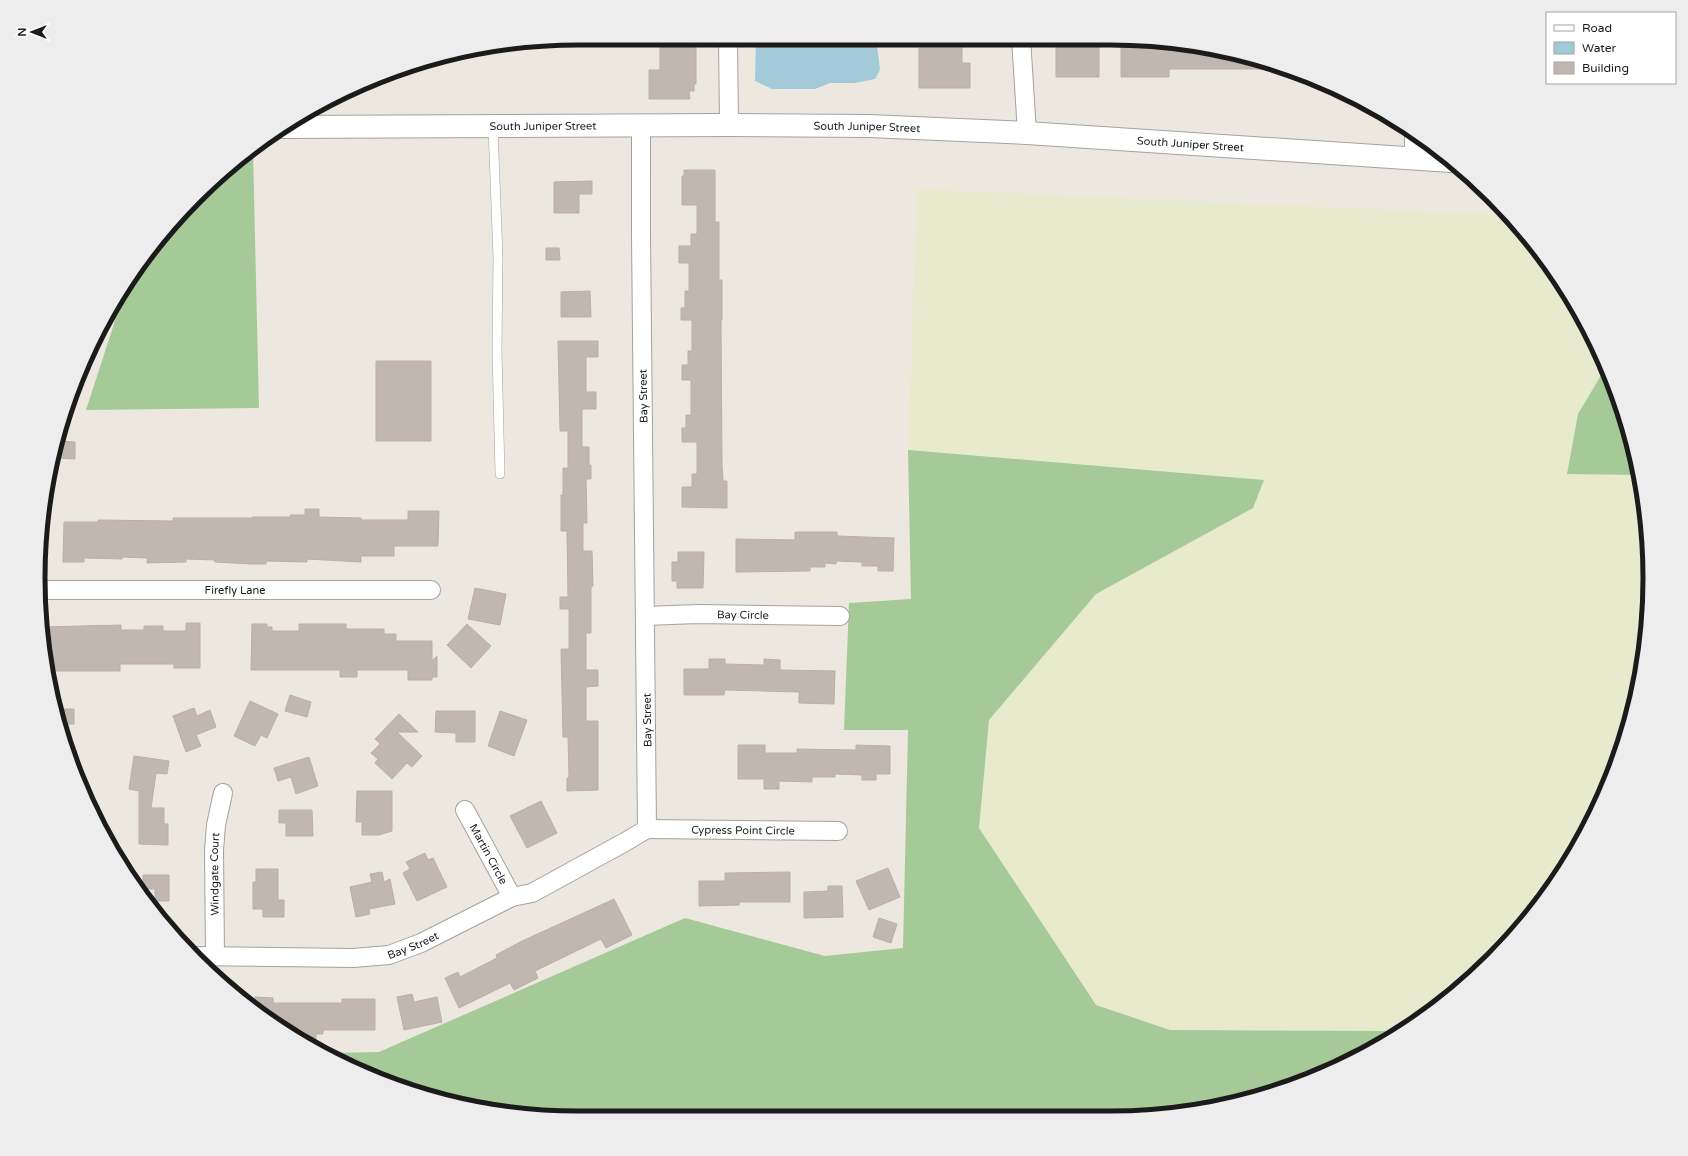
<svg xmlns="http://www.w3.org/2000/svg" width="1688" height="1156" font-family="'Varela Round',sans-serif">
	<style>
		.farmland { fill: #e7eacc }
		.forest { fill: #a5c997 }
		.water { fill: #a2cad8 }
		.building { fill: #c0b8b0; stroke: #bcafa4 }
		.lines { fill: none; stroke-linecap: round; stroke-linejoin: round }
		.service-casing { stroke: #a2a2a2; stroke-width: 10 }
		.minor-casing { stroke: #a2a2a2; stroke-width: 20 }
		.tertiary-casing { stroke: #a2a2a2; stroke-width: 24 }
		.service { stroke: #fff; stroke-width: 9 }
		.minor { stroke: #fff; stroke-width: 18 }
		.tertiary { stroke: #fff; stroke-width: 22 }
		.labels { text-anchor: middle; stroke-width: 3; stroke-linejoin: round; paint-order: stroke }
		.street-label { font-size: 11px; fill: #1b1b1b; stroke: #fff }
		.rim { fill: none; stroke: #1b1b1b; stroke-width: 5 }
	</style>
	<rect width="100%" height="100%" fill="#ece8e0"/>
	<path class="farmland" d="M 917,189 L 1507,215 L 1559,278 L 1606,367 L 1578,414 L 1567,474 L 1640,475 L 1650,578 L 1640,684 L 1609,785 L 1559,878 L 1492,960 L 1439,1007 L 1400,1031 L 1170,1030 L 1096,1005 L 979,828 L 989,720 L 1096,594 L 1253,508 L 908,450 Z"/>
	<path class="forest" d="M 251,153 L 253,153 L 259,408 L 86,410 L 114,324 L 118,297 L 172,222 Z
		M 1606,367 L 1640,475 L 1567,474 L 1578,414 Z
		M 908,450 L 1264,480 L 1253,508 L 1096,594 L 989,720 L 979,828 L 1096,1005 L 1170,1030 L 1400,1031 L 1349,1062 L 1215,1108 L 1110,1118 L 578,1118 L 472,1108 L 371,1077 L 326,1053 L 379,1052 L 685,918 L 825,956 L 903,948 L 908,730 L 844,730 L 849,603 L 911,599 Z"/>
	<path class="water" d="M 756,38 L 876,38 L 880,70 L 875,79 L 855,83 L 830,83 L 815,89 L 772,89 L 755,81 Z"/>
	<path class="building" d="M 660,38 L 696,38 L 696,84 L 694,84 L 694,91 L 689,91 L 690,99 L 649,99 L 649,70 L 660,70 Z
		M 1056,38 L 1078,38 L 1078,45 L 1099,45 L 1099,77 L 1056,77 Z
		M 1121,39 L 1215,48 L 1270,67 L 1269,69 L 1169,69 L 1169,77 L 1121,77 Z
		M 919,48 L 962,48 L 962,63 L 970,63 L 970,88 L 919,88 Z
		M 684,170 L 715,170 L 715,222 L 719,222 L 719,280 L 722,280 L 722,320 L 721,320 L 722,464 L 723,481 L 727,481 L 727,508 L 682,507 L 682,487 L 692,487 L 692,474 L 697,474 L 697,442 L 682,442 L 682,428 L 686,428 L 686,415 L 691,415 L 691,380 L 682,380 L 682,365 L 688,365 L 688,351 L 692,351 L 692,320 L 681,320 L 681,308 L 685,308 L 685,291 L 689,291 L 689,263 L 679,263 L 679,246 L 691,246 L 691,234 L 697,234 L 697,205 L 682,205 L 682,176 L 684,176 Z
		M 592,181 L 592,194 L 579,194 L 579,213 L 554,213 L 554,182 Z
		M 546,248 L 559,248 L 560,260 L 546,260 Z
		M 590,291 L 591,317 L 561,317 L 561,292 Z
		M 558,341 L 598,341 L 598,357 L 586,357 L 586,392 L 596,392 L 596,409 L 582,409 L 582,447 L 589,447 L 589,465 L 591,465 L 591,479 L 586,479 L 587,523 L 583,523 L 583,551 L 592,551 L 593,586 L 591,586 L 591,633 L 586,633 L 586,670 L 598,670 L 598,686 L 586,687 L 586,721 L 598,721 L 598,790 L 567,791 L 567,778 L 569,778 L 568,737 L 563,737 L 561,649 L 569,649 L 569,609 L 560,609 L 560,597 L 568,597 L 567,531 L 561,531 L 561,495 L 563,495 L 563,468 L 568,468 L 568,431 L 560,431 Z
		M 376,361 L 431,361 L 431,441 L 376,441 Z
		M 60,441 L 75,442 L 75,459 L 56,458 Z
		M 305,509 L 319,509 L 319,517 L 361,518 L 361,520 L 408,520 L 408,511 L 439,511 L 438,546 L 394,546 L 394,556 L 361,556 L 361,562 L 307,559 L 307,562 L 266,561 L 266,564 L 252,564 L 215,562 L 215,560 L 186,559 L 186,562 L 147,563 L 147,558 L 122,557 L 122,559 L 84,558 L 84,562 L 63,562 L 64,522 L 98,522 L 98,520 L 173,521 L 173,518 L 252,518 L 252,517 L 290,517 L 290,515 L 305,515 Z
		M 795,532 L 837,532 L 837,536 L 894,538 L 893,571 L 878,571 L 878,566 L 862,566 L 862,562 L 836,561 L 836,564 L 825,563 L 825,567 L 810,567 L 810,571 L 736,572 L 736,539 L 795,540 Z
		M 678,552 L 704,552 L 703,588 L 677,588 L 677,581 L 672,581 L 672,562 L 678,562 Z
		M 475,588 L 506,594 L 500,625 L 468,619 Z
		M 186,623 L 200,623 L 200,668 L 174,668 L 174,664 L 120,664 L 120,671 L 47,671 L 43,627 L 121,625 L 121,630 L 144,630 L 144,626 L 163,626 L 163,631 L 186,631 Z
		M 252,624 L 267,624 L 267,627 L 272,627 L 272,631 L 299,631 L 299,624 L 346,624 L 346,629 L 384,629 L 384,634 L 396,634 L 396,641 L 432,641 L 432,661 L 437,656 L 437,677 L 432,677 L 432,680 L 408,680 L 408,670 L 357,670 L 357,677 L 340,677 L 340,670 L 251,670 Z
		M 467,624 L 491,646 L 471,668 L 447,645 Z
		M 709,659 L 725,659 L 725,664 L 764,665 L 764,659 L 780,660 L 780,670 L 835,671 L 834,704 L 799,703 L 799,692 L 725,690 L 724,695 L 684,695 L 684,669 L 709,669 Z
		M 290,695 L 311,702 L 307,717 L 285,711 Z
		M 250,701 L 278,714 L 267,738 L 261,735 L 255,746 L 234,736 Z
		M 194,708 L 197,716 L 210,710 L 216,727 L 196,735 L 201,746 L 186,752 L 173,716 Z
		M 57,709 L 74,709 L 74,724 L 62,724 Z
		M 436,711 L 475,711 L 475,742 L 456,742 L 456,733 L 435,732 Z
		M 500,711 L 527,720 L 514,756 L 488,746 Z
		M 399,714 L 418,732 L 397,732 L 422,756 L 412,767 L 407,763 L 392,779 L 375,763 L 378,759 L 371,753 L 380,744 L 375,739 Z
		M 738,745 L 765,745 L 765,753 L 797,753 L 797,749 L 856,750 L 856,745 L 890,746 L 890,774 L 876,774 L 876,780 L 862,780 L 862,775 L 835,774 L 835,777 L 812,777 L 812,782 L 779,781 L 779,789 L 764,789 L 764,779 L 738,779 Z
		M 134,756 L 169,761 L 167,774 L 156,773 L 151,808 L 164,808 L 164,824 L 168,824 L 168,845 L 139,844 L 139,791 L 129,789 Z
		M 309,757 L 318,786 L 296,794 L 291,777 L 278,781 L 274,768 Z
		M 357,791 L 392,791 L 392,831 L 379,835 L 362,835 L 362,822 L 356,822 Z
		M 541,801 L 557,833 L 527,848 L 510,816 Z
		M 279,810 L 312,810 L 313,836 L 286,836 L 286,823 L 279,823 Z
		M 425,853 L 428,860 L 433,858 L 447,887 L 417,901 L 403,873 L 410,869 L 406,862 Z
		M 888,868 L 900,897 L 869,910 L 856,881 Z
		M 256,869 L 278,869 L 278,900 L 284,900 L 284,917 L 263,917 L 263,909 L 253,909 L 253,882 L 256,882 Z
		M 382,872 L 384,882 L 390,879 L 395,904 L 369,909 L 370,914 L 356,917 L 350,887 L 372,882 L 370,874 Z
		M 790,872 L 790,902 L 739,902 L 739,905 L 699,906 L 699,881 L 725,881 L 725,873 Z
		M 143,875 L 169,875 L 169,901 L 155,901 L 155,889 L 143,889 Z
		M 828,886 L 842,886 L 843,917 L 804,918 L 804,892 L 828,891 Z
		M 614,899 L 632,935 L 606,948 L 601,939 L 535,971 L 538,978 L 514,990 L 510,983 L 459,1008 L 445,978 L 458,972 L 460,977 L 497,958 L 496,955 L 520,942 Z
		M 879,918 L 897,924 L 891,943 L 873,937 Z
		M 412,994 L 414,1002 L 437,997 L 442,1022 L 404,1030 L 397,997 Z
		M 255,997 L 273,998 L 273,1003 L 342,1003 L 342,999 L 375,999 L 375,1030 L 323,1030 L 323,1034 L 316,1034 L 316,1043 L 308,1043 L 304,1041 L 304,1033 L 290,1033 L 278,1027 L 255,1008 Z"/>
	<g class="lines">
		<defs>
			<path id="service" d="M 493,127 L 498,257 L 497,351 L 500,474"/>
			<g id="minor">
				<path d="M 728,38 L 729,125"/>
				<path d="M 1021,38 L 1027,133"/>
				<path d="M 1414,159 L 1414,134"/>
				<path id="s1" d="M 39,590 L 431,590"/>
				<path id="s2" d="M 645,616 L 698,614 L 840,616"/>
				<path id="s3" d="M 465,810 L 512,897"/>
				<path id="s4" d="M 647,829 L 838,831"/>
				<path id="s5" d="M 193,956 L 353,958 L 389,955 L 421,943 L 512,897 L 532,893 L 625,842 L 647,829 L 641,235 L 641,126"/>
				<path id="s6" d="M 215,956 L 214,850 L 216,825 L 223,793"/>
			</g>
			<g id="tertiary">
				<path id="s7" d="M 281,127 L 729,125 L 869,126 L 1027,133 L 1451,161"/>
			</g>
		</defs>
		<use href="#service" class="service-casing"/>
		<use href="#minor" class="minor-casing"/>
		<use href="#tertiary" class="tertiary-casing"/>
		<use href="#service" class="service"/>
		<use href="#minor" class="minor"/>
		<use href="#tertiary" class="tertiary"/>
	</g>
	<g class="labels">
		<g class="street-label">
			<text dy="4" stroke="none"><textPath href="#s7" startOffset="262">South Juniper Street</textPath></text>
			<text dy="4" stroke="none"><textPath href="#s7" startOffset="586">South Juniper Street</textPath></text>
			<text dy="4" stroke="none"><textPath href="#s7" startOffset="910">South Juniper Street</textPath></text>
			<text transform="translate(643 396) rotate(-91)" y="4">Bay Street</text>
			<text dy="4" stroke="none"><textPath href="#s1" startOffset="196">Firefly Lane</textPath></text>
			<text dy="4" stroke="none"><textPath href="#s2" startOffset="98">Bay Circle</textPath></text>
			<text transform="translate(647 720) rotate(-91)" y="4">Bay Street</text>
			<text dy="4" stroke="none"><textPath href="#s4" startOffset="96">Cypress Point Circle</textPath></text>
			<text dy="4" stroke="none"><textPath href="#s3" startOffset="50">Martin Circle</textPath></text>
			<text dy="4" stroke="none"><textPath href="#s6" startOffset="82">Windgate Court</textPath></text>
			<text dy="4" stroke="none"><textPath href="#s5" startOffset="222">Bay Street</textPath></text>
		</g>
	</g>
	<path d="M0 0H1688V1156H0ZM578 45H1110A533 533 0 0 1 1643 578V578A533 533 0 0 1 1110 1111H578A533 533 0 0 1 45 578V578A533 533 0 0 1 578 45Z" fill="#ededed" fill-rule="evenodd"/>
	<path class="rim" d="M578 45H1110A533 533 0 0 1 1643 578V578A533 533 0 0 1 1110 1111H578A533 533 0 0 1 45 578V578A533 533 0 0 1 578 45Z"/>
	<rect x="1546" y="12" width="130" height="72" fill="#ffffff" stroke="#a4a4a4"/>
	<rect x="1554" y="25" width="20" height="6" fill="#ffffff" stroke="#a4a4a4"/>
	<text x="1582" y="32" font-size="12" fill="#1b1b1b">Road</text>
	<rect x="1554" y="42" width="20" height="12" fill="#a2cad8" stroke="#a4a4a4"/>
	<text x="1582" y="52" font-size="12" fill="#1b1b1b">Water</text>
	<rect x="1554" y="62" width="20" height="12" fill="#c0b8b0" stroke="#a4a4a4"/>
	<text x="1582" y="72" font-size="12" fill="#1b1b1b">Building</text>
	<g transform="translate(32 32) rotate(270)" stroke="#ffffff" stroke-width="3" paint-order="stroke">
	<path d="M0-3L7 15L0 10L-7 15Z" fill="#1b1b1b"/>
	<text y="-6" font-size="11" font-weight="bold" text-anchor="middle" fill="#1b1b1b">N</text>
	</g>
</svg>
